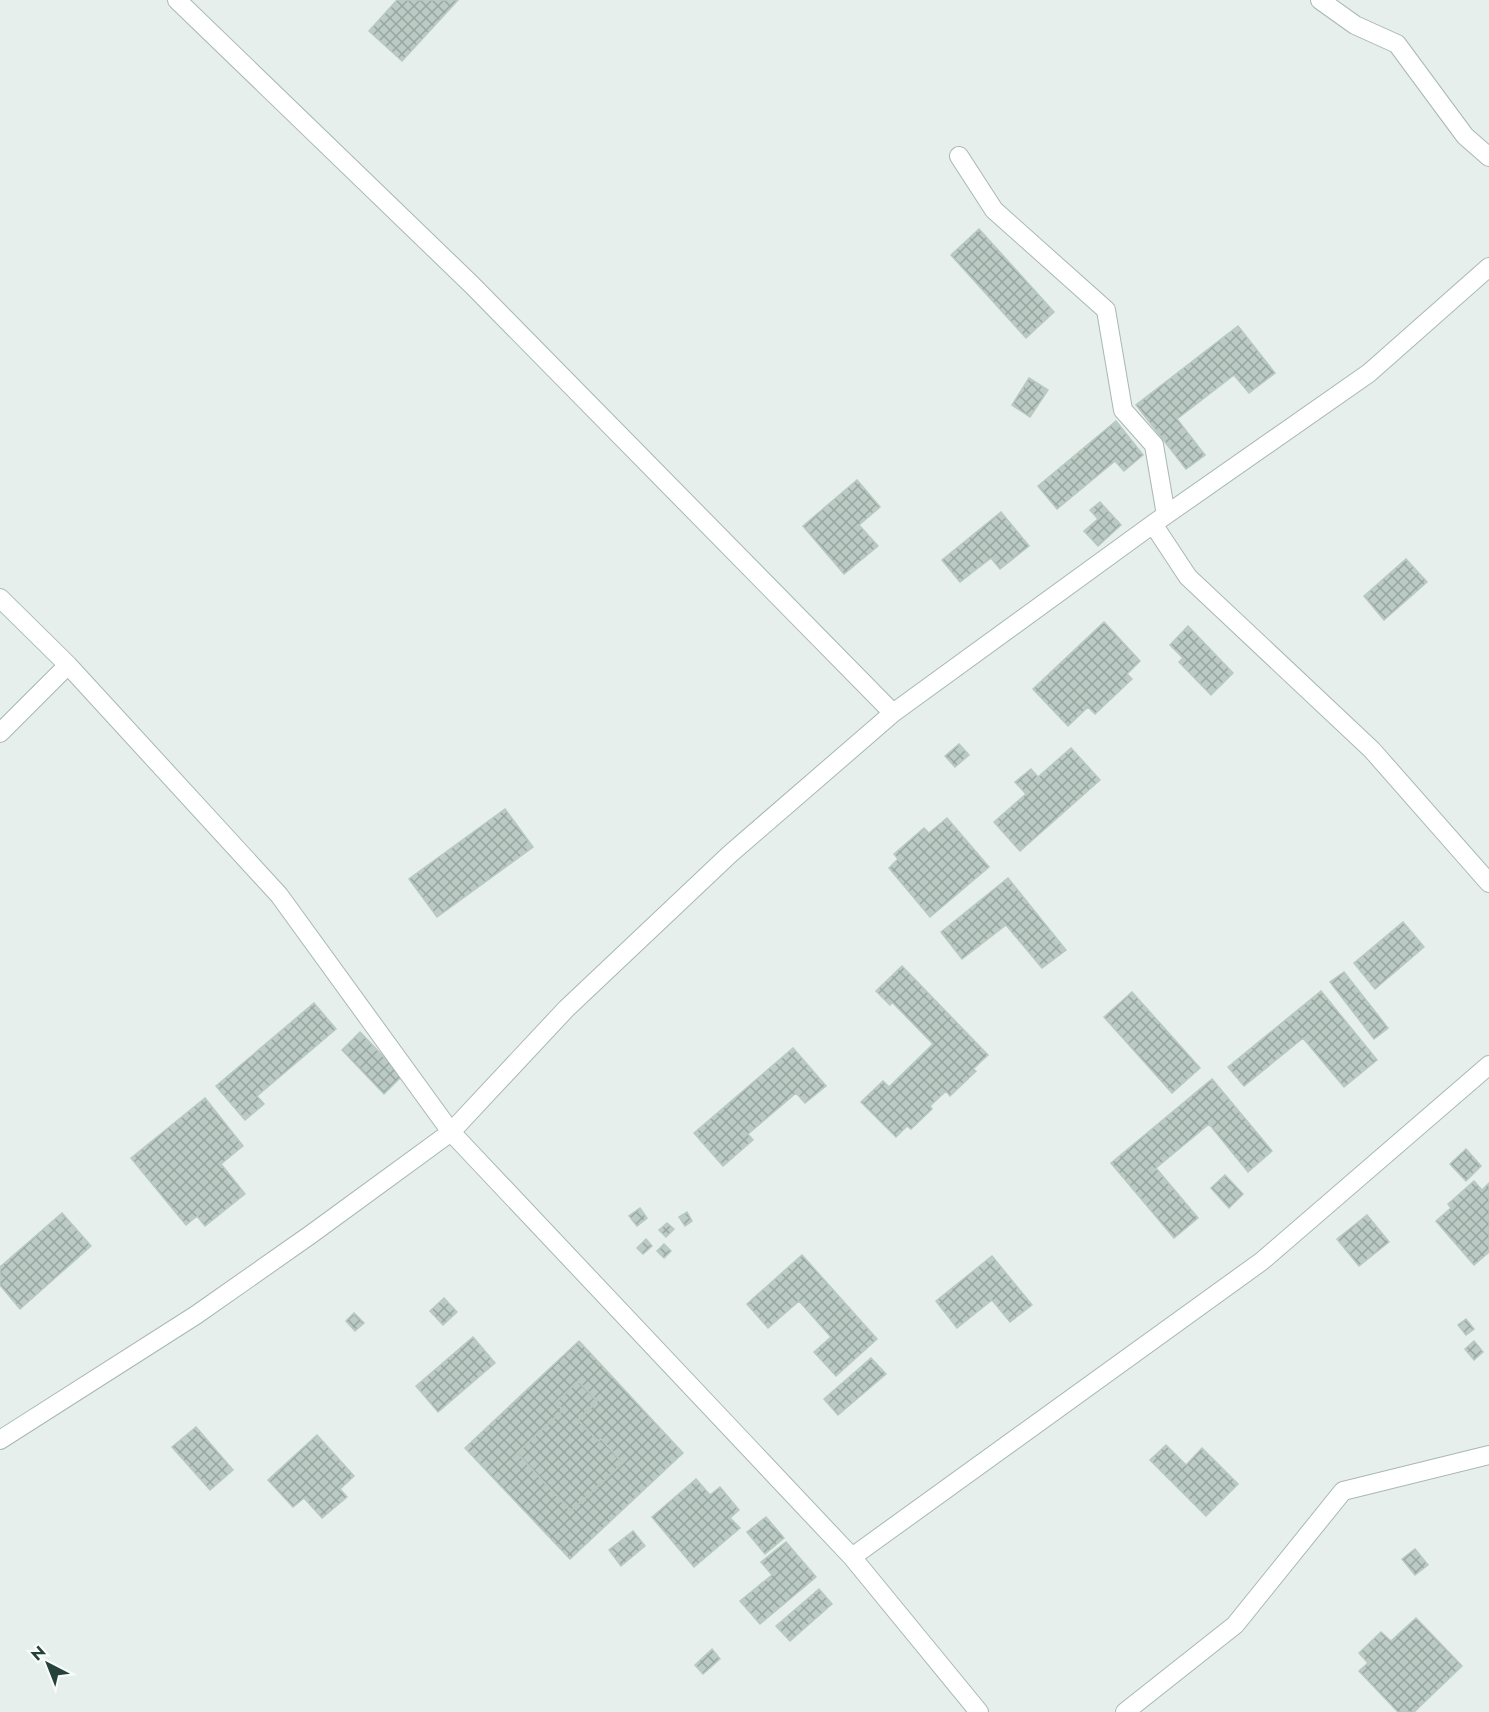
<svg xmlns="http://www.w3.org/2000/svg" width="1489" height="1712" font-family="Jost,sans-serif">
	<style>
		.building { fill: url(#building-cross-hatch); stroke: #b8c9c2; stroke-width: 1.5; fill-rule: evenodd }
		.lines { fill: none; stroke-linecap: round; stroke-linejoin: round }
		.minor-casing { stroke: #a8b8b2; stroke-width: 20 }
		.minor { stroke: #fff; stroke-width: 18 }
	</style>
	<defs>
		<pattern id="building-cross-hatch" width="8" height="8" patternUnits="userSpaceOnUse" patternTransform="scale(1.5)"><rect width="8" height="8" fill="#bbcac4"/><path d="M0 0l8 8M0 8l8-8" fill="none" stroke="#98a6a0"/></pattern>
	</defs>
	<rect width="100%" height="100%" fill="#e6efeb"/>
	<path class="building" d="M 397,0 L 458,0 L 402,61 L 369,31 Z
		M 979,229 L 1054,312 L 1026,338 L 951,255 Z
		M 1238,326 L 1275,373 L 1249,393 L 1234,375 L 1177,419 L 1205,455 L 1186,469 L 1136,405 Z
		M 1029,378 L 1048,390 L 1030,417 L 1012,405 Z
		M 1116,421 L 1143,455 L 1124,471 L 1115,461 L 1057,509 L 1038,486 Z
		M 857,480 L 880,507 L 859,525 L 878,546 L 844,574 L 803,526 Z
		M 1100,502 L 1121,525 L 1098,546 L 1084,531 L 1098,519 L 1090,510 Z
		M 1001,512 L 1029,546 L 1000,569 L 991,558 L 960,582 L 942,560 Z
		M 1406,559 L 1427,582 L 1384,620 L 1364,596 Z
		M 1104,622 L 1140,661 L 1127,674 L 1132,679 L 1095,714 L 1088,707 L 1068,726 L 1033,689 Z
		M 1188,626 L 1233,673 L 1211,695 L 1179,662 L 1183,658 L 1170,645 Z
		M 959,744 L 969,755 L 955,767 L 945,756 Z
		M 1071,748 L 1100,780 L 1020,851 L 994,822 L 1026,794 L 1015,782 L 1031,769 L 1038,777 Z
		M 505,809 L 533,847 L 437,917 L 409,879 Z
		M 947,818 L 989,867 L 930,917 L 889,868 L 898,859 L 894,854 L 924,828 L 929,833 Z
		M 1008,878 L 1066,950 L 1042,968 L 1006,925 L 962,959 L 941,932 Z
		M 1403,922 L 1424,947 L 1375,989 L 1354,963 Z
		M 902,966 L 988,1055 L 973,1069 L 976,1071 L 950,1096 L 946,1091 L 930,1106 L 932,1109 L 911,1129 L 907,1126 L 896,1137 L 861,1102 L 883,1081 L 889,1087 L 933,1044 L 892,1002 L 890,1005 L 876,991 Z
		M 1344,972 L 1388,1028 L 1374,1039 L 1330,982 Z
		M 1321,991 L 1377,1060 L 1344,1087 L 1303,1038 L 1244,1086 L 1228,1067 Z
		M 1132,992 L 1200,1068 L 1172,1093 L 1104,1017 Z
		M 314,1003 L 336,1029 L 257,1096 L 264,1104 L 245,1120 L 216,1086 Z
		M 360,1032 L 402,1076 L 384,1094 L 342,1050 Z
		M 793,1048 L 826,1086 L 805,1103 L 796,1093 L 748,1134 L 753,1140 L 723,1166 L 694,1133 Z
		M 1212,1079 L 1272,1151 L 1248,1172 L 1209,1124 L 1156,1168 L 1198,1218 L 1174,1238 L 1111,1163 Z
		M 205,1098 L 243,1146 L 221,1164 L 245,1194 L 205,1226 L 197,1216 L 186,1225 L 131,1158 Z
		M 1466,1149 L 1481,1166 L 1466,1181 L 1450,1164 Z
		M 1225,1175 L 1243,1194 L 1229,1208 L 1211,1188 Z
		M 1474,1181 L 1482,1190 L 1489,1183 L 1489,1252 L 1474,1265 L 1436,1221 L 1451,1208 L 1448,1204 Z
		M 640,1208 L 647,1218 L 637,1226 L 629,1216 Z
		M 687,1212 L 692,1221 L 685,1226 L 679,1217 Z
		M 62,1213 L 91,1246 L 20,1309 L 0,1285 L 0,1267 Z
		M 1367,1215 L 1389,1242 L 1359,1266 L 1337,1239 Z
		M 667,1223 L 674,1229 L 666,1237 L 659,1230 Z
		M 646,1239 L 652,1246 L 643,1254 L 637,1248 Z
		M 664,1244 L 671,1251 L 664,1258 L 657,1251 Z
		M 802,1255 L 877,1339 L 836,1376 L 814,1352 L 831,1337 L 799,1301 L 768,1328 L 747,1304 Z
		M 992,1256 L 1032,1305 L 1010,1322 L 992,1300 L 957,1328 L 936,1301 Z
		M 444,1298 L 457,1312 L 443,1325 L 430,1311 Z
		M 354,1313 L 364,1323 L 355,1331 L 346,1321 Z
		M 1466,1319 L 1474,1329 L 1466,1335 L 1458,1325 Z
		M 473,1337 L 495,1363 L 438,1412 L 416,1386 Z
		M 579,1341 L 683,1453 L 570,1559 L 465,1448 ZM 578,1381 L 597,1401 L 578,1420 L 598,1441 L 601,1439 L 623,1463 L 571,1511 L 517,1453 L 563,1410 L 555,1403 Z
		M 1474,1341 L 1483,1352 L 1474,1360 L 1465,1349 Z
		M 871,1358 L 886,1374 L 838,1415 L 824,1399 Z
		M 578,1381 L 597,1401 L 578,1420 L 598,1441 L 601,1439 L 623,1463 L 571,1511 L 517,1453 L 563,1410 L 555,1403 Z
		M 196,1427 L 233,1470 L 210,1490 L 172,1447 Z
		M 317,1435 L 354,1476 L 340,1489 L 347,1497 L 322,1518 L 304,1498 L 293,1507 L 268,1480 Z
		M 1166,1445 L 1186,1465 L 1202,1448 L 1238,1484 L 1206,1516 L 1150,1460 Z
		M 696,1479 L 710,1495 L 720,1487 L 739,1510 L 730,1518 L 740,1528 L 694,1567 L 652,1517 Z
		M 766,1517 L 784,1538 L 765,1554 L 747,1532 Z
		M 633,1531 L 645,1546 L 621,1566 L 609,1550 Z
		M 786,1542 L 816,1577 L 760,1624 L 740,1601 L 772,1575 L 761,1562 Z
		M 1415,1549 L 1428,1565 L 1415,1575 L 1402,1559 Z
		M 819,1589 L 832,1604 L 790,1641 L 776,1626 Z
		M 1416,1618 L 1462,1666 L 1414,1712 L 1398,1712 L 1359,1671 L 1368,1663 L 1359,1653 L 1381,1632 L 1391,1641 Z
		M 712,1649 L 720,1659 L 703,1674 L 695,1665 Z"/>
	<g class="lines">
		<defs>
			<path id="minor" d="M 177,0 L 472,285 L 893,713
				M 1320,0 L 1355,25 L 1397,44 L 1465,136 L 1489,157
				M 959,156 L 994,210 L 1106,310 L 1123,410 L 1154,445 L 1166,515
				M 1153,524 L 1188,577 L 1372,750 L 1489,883
				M 0,598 L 68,665 L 279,895 L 451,1132 L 852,1557 L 979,1712
				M 0,733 L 68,665
				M 0,1440 L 196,1315 L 310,1235 L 451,1132 L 566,1009 L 730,854 L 893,713 L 1153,524 L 1369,373 L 1489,267
				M 852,1557 L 1262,1261 L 1489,1065
				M 1125,1712 L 1235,1625 L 1343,1491 L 1489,1455"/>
		</defs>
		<use href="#minor" class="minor-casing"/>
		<use href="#minor" class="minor"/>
	</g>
	<g transform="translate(48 1664) rotate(318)" stroke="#f7fbf9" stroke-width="4.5" paint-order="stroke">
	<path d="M0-4.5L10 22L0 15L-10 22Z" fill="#24423a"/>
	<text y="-9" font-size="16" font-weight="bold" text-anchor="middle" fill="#24423a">N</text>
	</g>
</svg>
